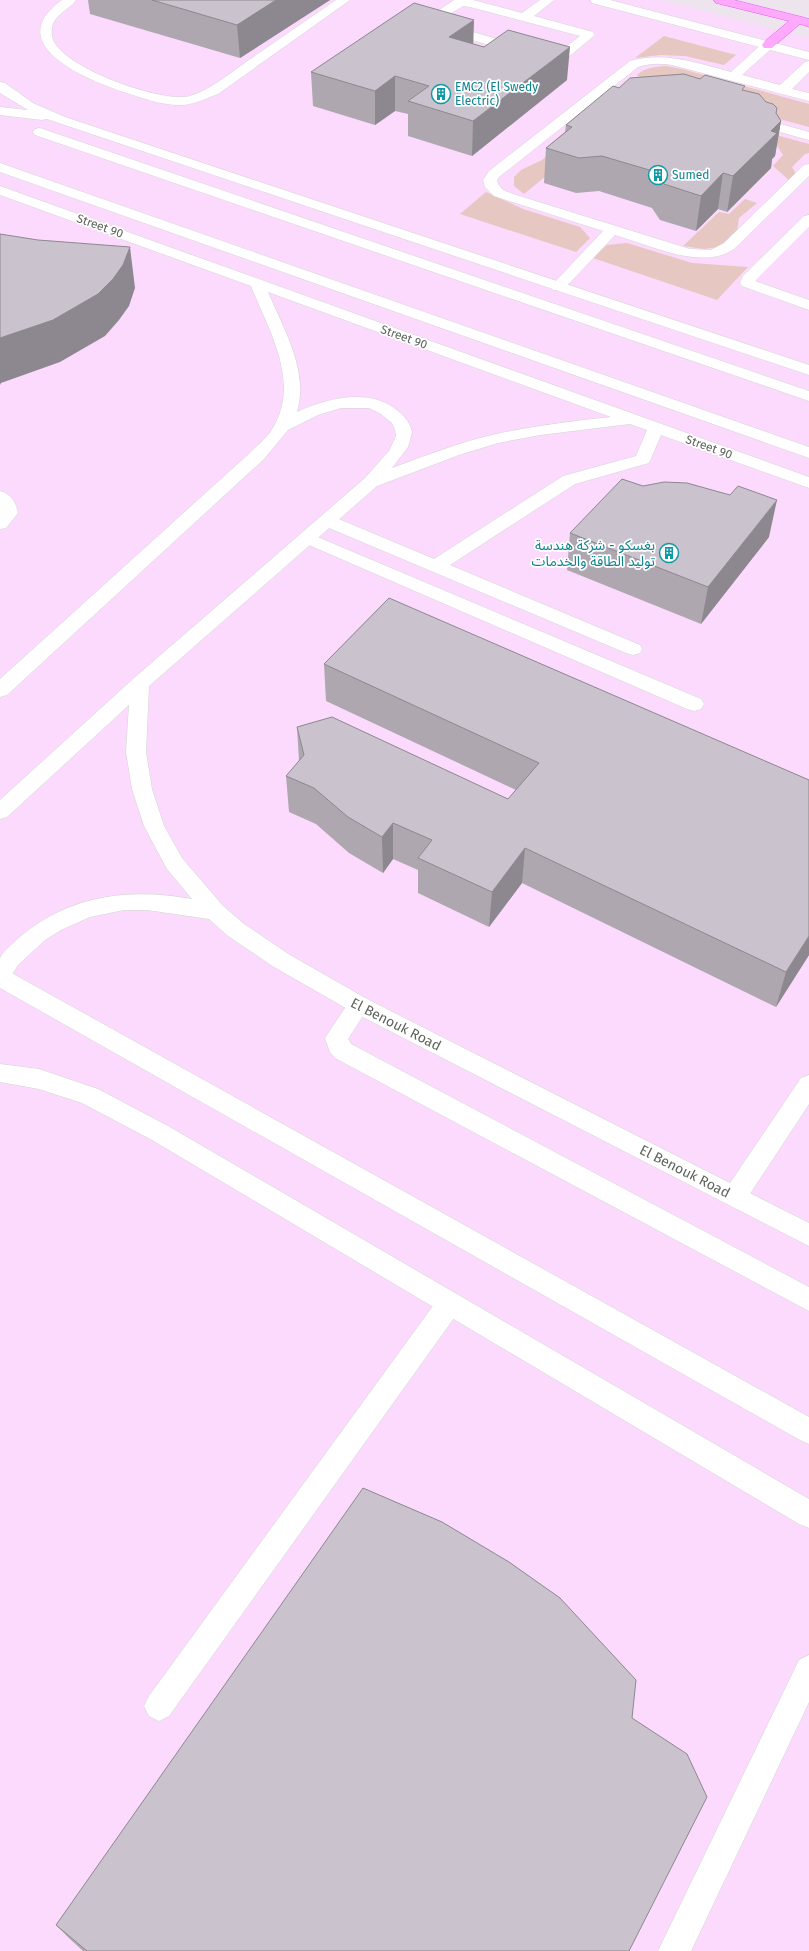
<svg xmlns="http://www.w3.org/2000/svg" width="809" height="1951" font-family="'Fira Sans','Noto Sans Arabic',sans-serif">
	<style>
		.commercial { fill: #fcdafd }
		.green { fill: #e6c7c1 }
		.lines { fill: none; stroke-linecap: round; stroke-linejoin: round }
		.lane-casing { stroke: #d2d8d1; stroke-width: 1 }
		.secondary-casing { stroke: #d0d7ce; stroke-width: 1 }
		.primary-casing { stroke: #e15cef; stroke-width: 1 }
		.lane { fill: #fff; fill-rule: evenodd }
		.secondary { fill: #fff; fill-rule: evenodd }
		.primary { fill: #fea9fc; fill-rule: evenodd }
		.wall { fill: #aea7af }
		.shaded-wall { fill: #8d888f }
		.building { fill: #cac2cc; stroke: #8d888f }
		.labels { text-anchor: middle; stroke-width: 3.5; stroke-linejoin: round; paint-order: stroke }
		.far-culture-label { font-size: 12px; fill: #0d838f; stroke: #fff; text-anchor: start }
		.far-street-label { font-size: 12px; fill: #5e645c; stroke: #fff }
		.culture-label { font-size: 14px; fill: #0d838f; stroke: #fff; text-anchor: end }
		.street-label { font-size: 14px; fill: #5e645c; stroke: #fff }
	</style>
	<rect width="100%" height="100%" fill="#eee4ee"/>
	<path class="commercial" d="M 0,0 L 661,0 L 809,38 L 809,1951 L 0,1951 Z"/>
	<path class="green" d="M 664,36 L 736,55 L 724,65 L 685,56 L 660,55 L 635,58 Z
		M 666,66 L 682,69 L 809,104 L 809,127 L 649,84 L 641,80 L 637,75 C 646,67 655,67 666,66 Z
		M 769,133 L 809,144 L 809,153 L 805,154 L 792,167 L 796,174 L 790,181 L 773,166 L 783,155 Z
		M 561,144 L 563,162 L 524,194 L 514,186 L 514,177 L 521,170 L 542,160 Z
		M 486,192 L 523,209 L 580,227 L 590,238 L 576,252 L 460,214 Z
		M 745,199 L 757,203 L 739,218 L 737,231 L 719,247 L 704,249 L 683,246 L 719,212 L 729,214 Z
		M 627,243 L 692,263 L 748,267 L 717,300 L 593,258 L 607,245 Z"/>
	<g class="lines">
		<defs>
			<path id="lane" d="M 62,0 L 76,0 C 67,12 49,16 52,36 C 56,66 163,104 190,96 C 212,89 230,73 249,60 C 278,40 307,20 336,0 L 350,0 L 218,94 C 207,98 195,104 183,105 C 163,106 142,98 124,92 C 87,80 0,44 62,0 Z
				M 454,0 L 473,0 L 522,13 L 540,0 L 554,0 L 534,16 L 593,32 L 595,35 L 561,63 L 557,64 L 426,27 L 424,24 L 427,18 ZM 463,6 L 470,7 L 580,36 L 555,55 L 437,22 Z
				M 768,41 L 774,45 L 772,48 L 742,75 L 780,85 L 805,62 L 809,61 L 809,72 L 792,89 L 809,93 L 809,101 L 676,66 C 663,63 651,63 638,67 L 499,177 L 497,180 C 499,189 505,191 513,194 L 690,249 L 711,250 L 724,243 L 804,165 L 809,164 L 809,176 L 734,249 C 702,271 650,245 615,235 L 563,290 L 553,290 L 551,287 L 553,284 L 603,231 L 494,196 L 485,187 L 483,180 L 489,171 L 630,61 C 665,51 697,63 731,72 L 764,42 Z
				M 752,116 L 809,132 L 809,140 L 747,123 L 745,120 L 747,117 Z
				M 40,128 L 809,391 L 809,401 L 35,135 L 33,132 L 35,129 Z
				M 0,163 L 809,447 L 809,458 L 0,172 Z
				M 809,215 L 809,227 L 755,281 L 809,300 L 809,310 L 742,286 L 740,283 L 743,276 L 804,216 Z
				M 656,423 L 662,425 L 664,428 L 649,463 L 575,484 L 450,565 L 640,645 L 642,649 L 640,653 L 633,655 L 626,653 L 322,525 L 319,521 L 322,517 L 328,516 L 334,517 L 434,559 L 563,476 L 636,456 L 648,428 L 650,425 Z
				M 0,491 C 11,494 16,502 18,513 L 6,528 L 0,529 Z
				M 308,533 L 701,699 L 704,704 L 701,709 L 694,711 L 687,709 L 302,542 L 299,538 L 302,534 Z
				M 0,968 L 8,971 L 809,1417 L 809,1444 L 800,1440 L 0,988 Z
				M 359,996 L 367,999 L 370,1005 L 348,1039 L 351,1044 L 809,1287 L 809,1311 L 335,1058 L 330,1052 L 325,1038 L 351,999 Z
				M 809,1075 L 809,1104 L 744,1203 L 735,1207 L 726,1203 L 723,1196 L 726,1189 L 801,1078 Z
				M 450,1291 L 459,1295 L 463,1303 L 459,1311 L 169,1716 L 159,1721 L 149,1716 L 144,1706 L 149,1696 L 441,1295 Z
				M 809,1655 L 809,1702 L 691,1951 L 658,1951 L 799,1660 Z"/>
			<path id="secondary" d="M 590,0 L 610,0 L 809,52 L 809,60 L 592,3 Z
				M 0,82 L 5,83 L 33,103 L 65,117 L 809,365 L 809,375 L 47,119 L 42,120 L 0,115 L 0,107 L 28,110 L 0,93 Z
				M 0,186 L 809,477 L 809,488 L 630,424 L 540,435 L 498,443 L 459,455 L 377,486 L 149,686 L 146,752 L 152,789 L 164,826 L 182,858 L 223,906 L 244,924 L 290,955 L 367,999 L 809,1223 L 809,1246 L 351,1011 L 274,967 L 228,936 L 209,919 L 147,910 L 124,910 L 90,917 L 61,930 L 45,940 L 18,965 L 8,981 L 0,984 L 0,958 L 3,953 C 55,898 120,886 192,899 L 167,869 L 144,826 L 132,789 L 126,752 L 129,705 L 7,817 L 0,819 L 0,800 L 133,679 L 365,478 L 389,451 L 396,436 L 395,430 L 392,423 L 381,414 L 369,408 L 341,408 L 318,415 L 288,430 L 264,459 L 7,695 L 0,697 L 0,679 L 252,451 C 260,443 269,436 274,426 C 300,380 268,329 251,286 L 0,195 ZM 268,292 L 611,417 C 572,421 534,426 496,434 C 461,442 427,455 392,468 L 408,447 L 412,433 C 411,424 406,418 399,412 C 372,387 327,398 297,412 C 309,371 284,330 268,292 Z
				M 0,1064 L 39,1069 L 98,1089 L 168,1126 L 809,1499 L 809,1528 L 799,1524 L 152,1140 L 82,1103 L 39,1089 L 0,1082 Z"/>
			<path id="primary" d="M 714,0 L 734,0 L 802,17 L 809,19 L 809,27 L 800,24 L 772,48 L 764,48 L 762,45 L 764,42 L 789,21 L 716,3 Z"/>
		</defs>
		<use href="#lane" class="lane-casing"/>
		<use href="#secondary" class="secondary-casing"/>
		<use href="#primary" class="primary-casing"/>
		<use href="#lane" class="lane"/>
		<use href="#secondary" class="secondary"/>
		<use href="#primary" class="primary"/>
	</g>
	<path class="wall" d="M 88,0 L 330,0 L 240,58 L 90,14 Z
		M 474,44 L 567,80 L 472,156 L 408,136 L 408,114 L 395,111 L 375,125 L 313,106 L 311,72 Z
		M 619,88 L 744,91 L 776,113 L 781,121 L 775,156 L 772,159 L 771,168 L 727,212 L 718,209 L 696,231 L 660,220 L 652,208 L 599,191 L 576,193 L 544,183 L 546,148 L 565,132 L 566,125 Z
		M 570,533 L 769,537 L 701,624 L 567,570 Z
		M 389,598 L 809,955 L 776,1007 L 522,883 L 489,927 L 418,893 L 418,870 L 393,859 L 383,873 L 349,853 L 316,824 L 289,812 L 286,776 L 299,761 L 297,727 L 508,799 L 516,790 L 326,701 L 324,664 Z
		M 632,1718 L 629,1951 L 83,1951 L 71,1940 L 56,1925 Z"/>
	<path class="shaded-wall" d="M 276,0 L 330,0 L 240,58 L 237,25 Z
		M 474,20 L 473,53 L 449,37 Z
		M 570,47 L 567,80 L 472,156 L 473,121 Z
		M 395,76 L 395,111 L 375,125 L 375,91 Z
		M 781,121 L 775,156 L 772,159 L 771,168 L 727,212 L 733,176 L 771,131 Z
		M 723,173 L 718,209 L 696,231 L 701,196 Z
		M 130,247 L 135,288 L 129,306 L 119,320 L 105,336 L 60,362 L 1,383 L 0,385 L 0,338 Z
		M 777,500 L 769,537 L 701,624 L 708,587 Z
		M 393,823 L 393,859 L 383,873 L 382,837 Z
		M 525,848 L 522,883 L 489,927 L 492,892 Z
		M 809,936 L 809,955 L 776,1007 L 786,972 Z"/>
	<path class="building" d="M 152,0 L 276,0 L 237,25 Z
		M 414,3 L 474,20 L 449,37 L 484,47 L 508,30 L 570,47 L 473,121 L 408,101 L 429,86 L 395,76 L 375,91 L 311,72 Z
		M 684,74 L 700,79 L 705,75 L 745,86 L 742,90 L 759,94 L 766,102 L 773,104 L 777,108 L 776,113 L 781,121 L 771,131 L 777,133 L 733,176 L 723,173 L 701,196 L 664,184 L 656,172 L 602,156 L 579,158 L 546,148 L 572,127 L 566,125 L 613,86 L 619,88 L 630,78 Z
		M 0,234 L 38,240 L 130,247 L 123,265 L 113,279 L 98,294 L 53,320 L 0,338 Z
		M 622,479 L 643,486 L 664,482 L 687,483 L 730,495 L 738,486 L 777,500 L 708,587 L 570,533 Z
		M 389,598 L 809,780 L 809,936 L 786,972 L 525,848 L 492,892 L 418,858 L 432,840 L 393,823 L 382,837 L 348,817 L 314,788 L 286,776 L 304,755 L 297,727 L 332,717 L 508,799 L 539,763 L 324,664 Z
		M 363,1488 L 442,1522 L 509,1562 L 560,1598 L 636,1680 L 632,1718 L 687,1754 L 707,1797 L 629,1951 L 87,1951 L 56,1925 Z"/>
	<defs>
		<symbol id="building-ring" viewBox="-11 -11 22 22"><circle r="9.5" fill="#fff" stroke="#0f9aa8" stroke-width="1.5"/><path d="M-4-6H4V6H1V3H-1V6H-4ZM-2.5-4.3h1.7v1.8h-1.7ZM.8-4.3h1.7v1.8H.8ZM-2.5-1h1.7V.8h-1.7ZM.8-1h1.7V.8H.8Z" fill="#0f9aa8"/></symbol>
	</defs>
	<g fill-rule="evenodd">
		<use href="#building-ring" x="430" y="83" width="22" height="22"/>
		<use href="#building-ring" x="647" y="164" width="22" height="22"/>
		<use href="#building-ring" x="658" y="542" width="22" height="22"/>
	</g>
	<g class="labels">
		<g class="far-culture-label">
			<text x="455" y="91">EMC2 (El Swedy<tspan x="455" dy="14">Electric)</tspan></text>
			<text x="672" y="179">Sumed</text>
		</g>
		<g class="far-street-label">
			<text transform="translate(100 226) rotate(20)" y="4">Street 90</text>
			<text transform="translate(404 337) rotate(20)" y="4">Street 90</text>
			<text transform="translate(709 447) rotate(20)" y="4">Street 90</text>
		</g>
		<g class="culture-label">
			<text x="655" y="550">بغسكو - شركة هندسة<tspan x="655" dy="16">توليد الطاقة والخدمات</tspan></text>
		</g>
		<g class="street-label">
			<text transform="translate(396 1024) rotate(27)" y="5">El Benouk Road</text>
			<text transform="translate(685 1171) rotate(27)" y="5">El Benouk Road</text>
		</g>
	</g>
</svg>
